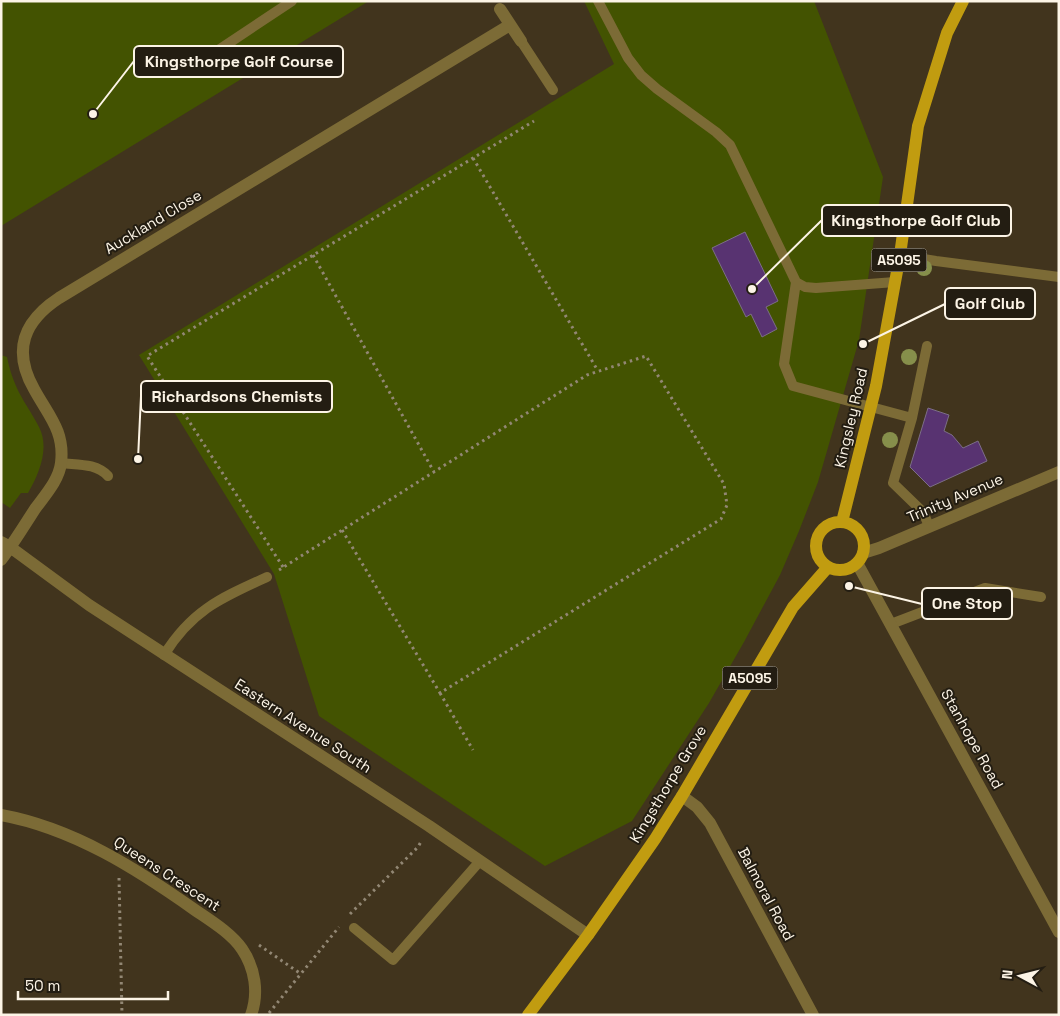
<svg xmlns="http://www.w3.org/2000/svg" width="1060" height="1016" font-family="'Space Grotesk',sans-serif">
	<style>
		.green { fill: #435301 }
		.building { fill: #583371; stroke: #7c6e87 }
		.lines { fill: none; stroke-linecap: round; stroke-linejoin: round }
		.path { stroke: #928774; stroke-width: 3; stroke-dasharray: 2.5 4; stroke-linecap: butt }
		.lane { stroke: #7c6b36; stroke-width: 10 }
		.street { stroke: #7c6b36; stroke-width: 12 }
		.primary { stroke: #c19c10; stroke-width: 12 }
		.tree { fill: #868f4b }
		.labels { text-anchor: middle; stroke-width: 4; stroke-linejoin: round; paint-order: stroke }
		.shield { fill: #231d12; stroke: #bbb4a6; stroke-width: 1 }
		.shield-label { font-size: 14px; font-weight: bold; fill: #fcf4e6 }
		.street-label { font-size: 15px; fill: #fcf4e6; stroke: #231d12 }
		.leader { fill: none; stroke: #fcf4e6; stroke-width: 2 }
		.callout-dot { fill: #fcf4e6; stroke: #231d12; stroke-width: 2 }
		.callout { fill: #231d12; stroke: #fcf4e6; stroke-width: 2 }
		.callout-label { font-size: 16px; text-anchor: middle; font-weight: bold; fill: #fcf4e6 }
	</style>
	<rect width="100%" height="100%" fill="#41341d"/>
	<path class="green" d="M 1,1 L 369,1 L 1,226 Z
		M 584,1 L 814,1 L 883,177 L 859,340 L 818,482 L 799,531 L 780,575 L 744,642 L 709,703 L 632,821 L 545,866 L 319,716 L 274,574 L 139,355 L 614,64 Z
		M 1,355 L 7,357 C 9,367 12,377 16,386 C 22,400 32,413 39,427 C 50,448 39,474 28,493 L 21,493 L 10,508 L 1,502 Z"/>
	<path class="building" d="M 745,232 L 778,301 L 766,307 L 777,329 L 762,337 L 751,314 L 746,317 L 712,248 Z
		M 928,408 L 949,415 L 944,431 L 952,435 L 963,448 L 978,441 L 987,461 L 930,487 L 910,467 Z"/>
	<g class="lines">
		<path class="path" d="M 473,158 L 598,371
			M 313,255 L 434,472
			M 283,567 L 147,356 L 534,121
			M 279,570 L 587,375 L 646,356 L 724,484 L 727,505 L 721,519 L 440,693 L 342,530
			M 440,693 L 473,750
			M 119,878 L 122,1015
			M 350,914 L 418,847 L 422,840
			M 259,945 L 301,974
			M 269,1013 L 339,927"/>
		<path class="lane" d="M 598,1 L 628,58 L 641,75 L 657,89 L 716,132 L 730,145 L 796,282 L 784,364 L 793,386 L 912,418
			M 521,41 L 553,90
			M 217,51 L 292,1
			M 900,255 L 936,261 L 1059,277
			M 796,282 L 805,287 L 816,288 L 895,282
			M 927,346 L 912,418 L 893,483 L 923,512 L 929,526
			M 61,463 C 78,465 96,463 108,476
			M 891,624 L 985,588 L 1041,597
			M 164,655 C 192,610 221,598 267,577
			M 354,928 L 393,960 L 480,861"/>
		<path class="street" d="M 500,9 L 521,41
			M 1,542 L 10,547 L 89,605 L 429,826 L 588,935
			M 863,553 L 879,548 L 1059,472
			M 1,560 C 13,544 24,526 35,509 C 45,495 59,480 61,463 C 65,431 48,415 34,389 C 12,350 24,321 59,298 L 510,25
			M 857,563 L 1059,932
			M 682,796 L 697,807 L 710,823 L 813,1015
			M 1,815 C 73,828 137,869 195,910 C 211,921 231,933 242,949 C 255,968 259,993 251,1015"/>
		<path class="primary" d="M 842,522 L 876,386 L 900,255 L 918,126 L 947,33 L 963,1
			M816 546a24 24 0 1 1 48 0a24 24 0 1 1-48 0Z
			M 528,1015 L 588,935 L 655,839 L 682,796 L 793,607 L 828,567"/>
	</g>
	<g class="tree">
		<circle cx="924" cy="268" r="8"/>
		<circle cx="909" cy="357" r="8"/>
		<circle cx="890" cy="440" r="8"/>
	</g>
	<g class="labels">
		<g class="shield">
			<rect x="871.5" y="248.5" width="55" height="23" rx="4"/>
			<rect x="722.5" y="666.5" width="55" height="23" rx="4"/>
		</g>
		<g class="shield-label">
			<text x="899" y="265">A5095</text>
			<text x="750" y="683">A5095</text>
		</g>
		<g class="street-label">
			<text transform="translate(153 222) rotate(-31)" y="5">Auckland Close</text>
			<text transform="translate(851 418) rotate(-77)" y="5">Kingsley Road</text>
			<text transform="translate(955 498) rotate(-23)" y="5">Trinity Avenue</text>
			<text transform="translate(303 726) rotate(33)" y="5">Eastern Avenue South</text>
			<text transform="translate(972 739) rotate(61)" y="5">Stanhope Road</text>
			<text transform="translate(668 784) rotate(-59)" y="5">Kingsthorpe Grove</text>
			<text transform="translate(167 874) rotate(33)" y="5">Queens Crescent</text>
			<text transform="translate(766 894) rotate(62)" y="5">Balmoral Road</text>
		</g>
	</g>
	<path class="leader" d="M93 114L134 61M752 289L822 220M863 344L945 304M138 459L141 396M849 586L922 604"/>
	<g class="callout-dot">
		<circle cx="93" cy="114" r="5"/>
		<circle cx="752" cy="289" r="5"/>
		<circle cx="863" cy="344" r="5"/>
		<circle cx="138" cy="459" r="5"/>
		<circle cx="849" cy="586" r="5"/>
	</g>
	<g class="callout">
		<rect x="134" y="46" width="209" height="31" rx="5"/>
		<rect x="822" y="205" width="189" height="31" rx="5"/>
		<rect x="945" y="288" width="90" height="31" rx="5"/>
		<rect x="141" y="381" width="191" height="31" rx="5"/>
		<rect x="922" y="588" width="90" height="31" rx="5"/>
	</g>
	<g class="callout-label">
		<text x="239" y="67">Kingsthorpe Golf Course</text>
		<text x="916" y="226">Kingsthorpe Golf Club</text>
		<text x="990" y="309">Golf Club</text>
		<text x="237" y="402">Richardsons Chemists</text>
		<text x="967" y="609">One Stop</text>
	</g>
	<rect width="1060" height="1016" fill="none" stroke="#fcf4e6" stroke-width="5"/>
	<g transform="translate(1020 976) rotate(277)" stroke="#231d12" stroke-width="4" paint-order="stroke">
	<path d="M0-4L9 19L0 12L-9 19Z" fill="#fcf4e6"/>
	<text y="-8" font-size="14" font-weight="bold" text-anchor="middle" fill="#fcf4e6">N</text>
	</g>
	<path d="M18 991v8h150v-8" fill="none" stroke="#fcf4e6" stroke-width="2.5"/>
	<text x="25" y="991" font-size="15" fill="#fcf4e6" stroke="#231d12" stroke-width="4" paint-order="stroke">50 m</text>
</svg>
